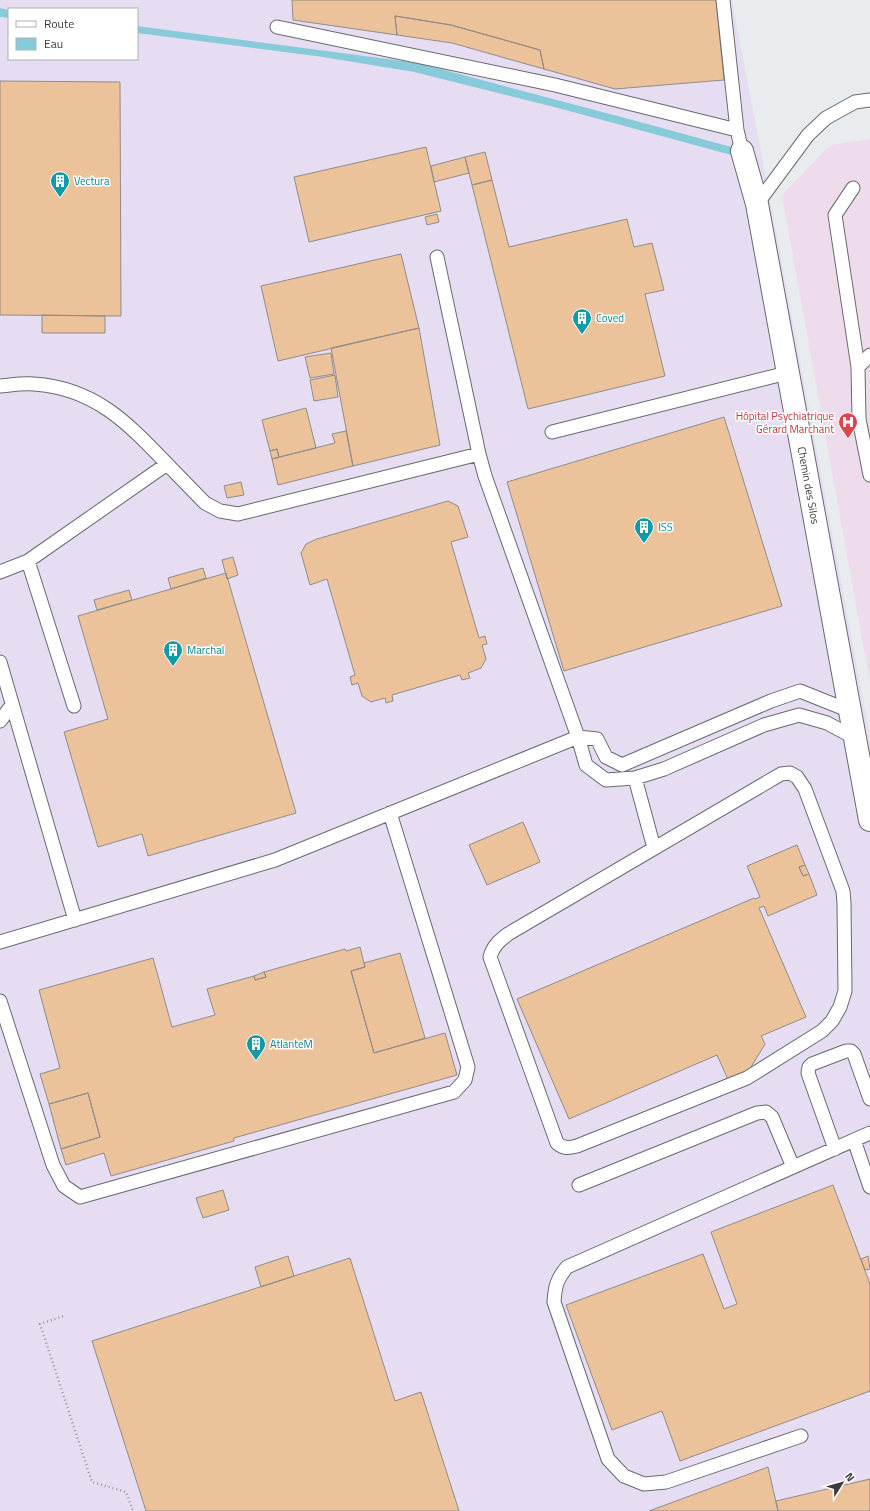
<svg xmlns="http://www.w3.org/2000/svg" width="870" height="1511" font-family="'Titillium Web',sans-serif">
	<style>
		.industrial { fill: #e6ddf2; fill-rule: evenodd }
		.medical { fill: #eedbeb }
		.water { fill: #87cbda }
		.building { fill: #ecc29a; stroke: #8f8c8a }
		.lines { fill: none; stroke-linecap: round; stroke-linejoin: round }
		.lane-casing { stroke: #686a6c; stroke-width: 15 }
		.street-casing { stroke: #686a6c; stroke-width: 24 }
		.path { stroke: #989a9c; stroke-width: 2.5; stroke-dasharray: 1 3; stroke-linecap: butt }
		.lane { stroke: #fff; stroke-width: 13 }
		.street { stroke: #fff; stroke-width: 22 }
		.labels { text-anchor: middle; stroke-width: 3; stroke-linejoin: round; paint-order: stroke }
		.culture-label { font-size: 11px; fill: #0d838f; stroke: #fff; text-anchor: start }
		.health-label { font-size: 11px; fill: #be3a42; stroke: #fff; text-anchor: end }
		.street-label { font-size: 11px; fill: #3a3b3c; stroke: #fff }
	</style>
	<rect width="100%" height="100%" fill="#e9ecee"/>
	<path class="industrial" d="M 0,0 L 732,0 L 775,226 L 870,737 L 870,1511 L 0,1511 ZM 9,9 L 137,9 L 137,59 L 9,59 Z"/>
	<path class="medical" d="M 870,139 L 870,683 L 782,195 L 830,145 Z"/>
	<path class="water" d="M 0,8 L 9,10 L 9,18 L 0,17 Z
		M 137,26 L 418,63 L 655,126 L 749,152 L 750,160 L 558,108 L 414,72 L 323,57 L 137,33 Z"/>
	<path class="building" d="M 292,0 L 716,0 L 724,80 L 615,89 L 544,69 L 540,50 L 451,25 L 395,16 L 397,35 L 293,20 Z
		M 395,16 L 451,25 L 540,50 L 544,69 L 452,43 L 397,35 Z
		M 0,81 L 120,82 L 121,316 L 0,315 Z
		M 426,147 L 441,211 L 309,242 L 294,177 Z
		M 485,152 L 492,180 L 472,185 L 465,157 Z
		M 465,157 L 469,173 L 434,182 L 431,166 Z
		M 492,180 L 509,247 L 627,219 L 634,247 L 652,243 L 664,290 L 645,294 L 665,376 L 528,409 L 472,185 Z
		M 437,214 L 439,222 L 427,225 L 425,217 Z
		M 401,254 L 419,328 L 278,361 L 261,286 Z
		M 42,315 L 105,316 L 105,333 L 42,333 Z
		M 419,328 L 440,445 L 353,466 L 331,348 Z
		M 331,353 L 334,374 L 310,378 L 305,357 Z
		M 335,375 L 338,397 L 314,401 L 310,380 Z
		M 306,408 L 316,448 L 279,457 L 277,449 L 270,451 L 262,420 Z
		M 724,417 L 782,606 L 564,671 L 507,482 Z
		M 346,431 L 353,466 L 278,485 L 272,459 L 335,443 L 332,434 Z
		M 277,449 L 279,457 L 272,459 L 270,451 Z
		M 241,482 L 244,495 L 227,498 L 224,486 Z
		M 448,501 L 458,506 L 468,537 L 451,542 L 479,638 L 485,636 L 487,644 L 482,645 L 486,659 L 481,668 L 468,673 L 470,678 L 462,680 L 460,675 L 392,695 L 393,701 L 386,703 L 385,698 L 371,702 L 362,696 L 358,683 L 352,685 L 350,677 L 355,675 L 327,579 L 310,585 L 301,553 L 306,544 L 317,539 Z
		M 233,557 L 238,575 L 227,579 L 222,560 Z
		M 203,568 L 206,578 L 171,589 L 168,578 Z
		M 226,573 L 296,813 L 148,856 L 142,834 L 98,847 L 64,732 L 108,719 L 78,616 Z
		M 129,590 L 132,600 L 97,610 L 94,600 Z
		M 523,822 L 540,862 L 487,885 L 469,845 Z
		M 797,845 L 805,865 L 799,867 L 803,876 L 809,874 L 817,895 L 768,916 L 764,906 L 759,908 L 806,1017 L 761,1036 L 765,1044 L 745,1077 L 730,1084 L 717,1055 L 569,1119 L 517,999 L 754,898 L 755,899 L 760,897 L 747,866 Z
		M 805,865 L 809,874 L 803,876 L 799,867 Z
		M 360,947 L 365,967 L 351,971 L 374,1053 L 445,1033 L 457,1075 L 234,1138 L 234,1141 L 111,1176 L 104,1153 L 66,1165 L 61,1149 L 100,1137 L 88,1093 L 49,1104 L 40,1074 L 60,1068 L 39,990 L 153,958 L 172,1027 L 215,1015 L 207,989 L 254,976 L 255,980 L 266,977 L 264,972 L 345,949 L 346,951 Z
		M 400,953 L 425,1038 L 374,1053 L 351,971 L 365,967 L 364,963 Z
		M 264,972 L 266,977 L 255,980 L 254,976 Z
		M 88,1093 L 100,1137 L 61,1149 L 49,1104 Z
		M 833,1185 L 870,1284 L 870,1391 L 680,1461 L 662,1411 L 612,1430 L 566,1305 L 703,1254 L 724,1309 L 737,1304 L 711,1232 Z
		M 223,1190 L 229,1210 L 203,1218 L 196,1198 Z
		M 288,1256 L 294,1276 L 261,1287 L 255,1267 Z
		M 868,1256 L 870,1269 L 865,1270 L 861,1259 Z
		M 350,1258 L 395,1401 L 421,1392 L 459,1511 L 146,1511 L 92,1341 Z
		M 768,1467 L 778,1511 L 649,1511 Z
		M 870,1479 L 870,1511 L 778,1511 L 776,1501 Z"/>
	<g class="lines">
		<defs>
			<path id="lane" d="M 723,0 L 737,130
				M 277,27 L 555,85 L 737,130 L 742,151
				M 853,188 L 835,215 L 858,367
				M 757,204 L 808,135 L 826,118 L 855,102 L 870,100
				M 437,257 L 479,454 L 485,476 L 578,737 L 586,765 L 606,780 L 635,778 L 664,769 L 764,725 L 799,715 L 827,723 L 855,738
				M 870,355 L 858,367 L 859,419 L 870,475
				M 0,386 C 11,385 23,383 34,384 C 94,388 127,422 167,464
				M 552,432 L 787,373
				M 28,561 L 74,706
				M 0,572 L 28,561 L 167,464 L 205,503 L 220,511 L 238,514 L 479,454
				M 0,662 L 75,920
				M 0,721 L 12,705
				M 790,773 L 797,777 L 805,789 L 843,891 L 844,903 L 845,991 L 840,1007 L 832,1021 L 822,1031 L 747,1078 L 577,1146 C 569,1148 564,1149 557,1143 L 490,957 C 493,946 499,941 508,934 L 781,774 Z
				M 635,778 L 654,848
				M 0,942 L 275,860 L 578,737 L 597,739 L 606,757 L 622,765 L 771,701 L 800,691 L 850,711
				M 0,1001 L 53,1165 L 64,1186 L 80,1197 L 454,1092 L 465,1080 L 468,1067 L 390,813
				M 854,1140 L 870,1187
				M 835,1149 L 808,1073 L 809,1067 L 812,1064 L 846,1051 L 851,1051 L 854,1054 L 870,1099
				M 579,1185 L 757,1113 L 766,1112 L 772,1117 L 793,1167
				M 801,1436 L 666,1482 L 644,1484 L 624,1476 L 608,1459 L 554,1302 C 555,1286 557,1279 567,1267 L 870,1133"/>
			<g id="street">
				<path id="s1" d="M 742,151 L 757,204 L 870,820"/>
			</g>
		</defs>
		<use href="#lane" class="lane-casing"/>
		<use href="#street" class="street-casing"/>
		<path class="path" d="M 63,1316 L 40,1324 L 92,1482 L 126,1492 L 133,1511"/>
		<use href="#lane" class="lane"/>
		<use href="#street" class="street"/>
	</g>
	<defs>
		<symbol id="building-pin" viewBox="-11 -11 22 30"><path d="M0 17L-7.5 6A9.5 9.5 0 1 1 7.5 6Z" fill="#0f9aa8" stroke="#fff"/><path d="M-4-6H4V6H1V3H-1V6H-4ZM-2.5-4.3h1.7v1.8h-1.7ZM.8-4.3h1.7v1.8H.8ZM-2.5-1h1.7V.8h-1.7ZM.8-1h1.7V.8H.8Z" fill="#fff"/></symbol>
		<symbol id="hospital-pin" viewBox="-11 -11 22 30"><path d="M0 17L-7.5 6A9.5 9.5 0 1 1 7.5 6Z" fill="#e0444e" stroke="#fff"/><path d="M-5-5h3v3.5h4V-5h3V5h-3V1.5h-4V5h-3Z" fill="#fff"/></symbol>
	</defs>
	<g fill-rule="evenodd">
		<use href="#building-pin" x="49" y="170" width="22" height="30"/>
		<use href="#building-pin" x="571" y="307" width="22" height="30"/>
		<use href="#hospital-pin" x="837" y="411" width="22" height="30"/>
		<use href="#building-pin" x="633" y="516" width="22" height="30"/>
		<use href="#building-pin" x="162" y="639" width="22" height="30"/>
		<use href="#building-pin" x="245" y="1033" width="22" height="30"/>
	</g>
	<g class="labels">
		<g class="culture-label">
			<text x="74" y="185">Vectura</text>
			<text x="596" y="322">Coved</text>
			<text x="658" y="531">ISS</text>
			<text x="187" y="654">Marchal</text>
			<text x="270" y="1048">AtlanteM</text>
		</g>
		<g class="health-label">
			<text x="834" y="420">Hôpital Psychiatrique<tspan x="834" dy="13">Gérard Marchant</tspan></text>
		</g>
		<g class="street-label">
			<text dy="4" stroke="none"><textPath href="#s1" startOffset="341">Chemin des Silos</textPath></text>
		</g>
	</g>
	<rect x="8" y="8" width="130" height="52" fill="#ffffff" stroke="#b0b1b1"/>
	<rect x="16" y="21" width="20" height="6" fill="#ffffff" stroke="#b0b1b1"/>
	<text x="44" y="28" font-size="12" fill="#3a3b3c">Route</text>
	<rect x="16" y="38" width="20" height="12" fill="#87cbda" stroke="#b0b1b1"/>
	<text x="44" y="48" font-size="12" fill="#3a3b3c">Eau</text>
	<g transform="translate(842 1483) rotate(53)" stroke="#ffffff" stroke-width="3" paint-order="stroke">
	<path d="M0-3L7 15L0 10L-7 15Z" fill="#3a3b3c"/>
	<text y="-6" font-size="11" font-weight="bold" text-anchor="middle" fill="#3a3b3c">N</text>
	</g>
</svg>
